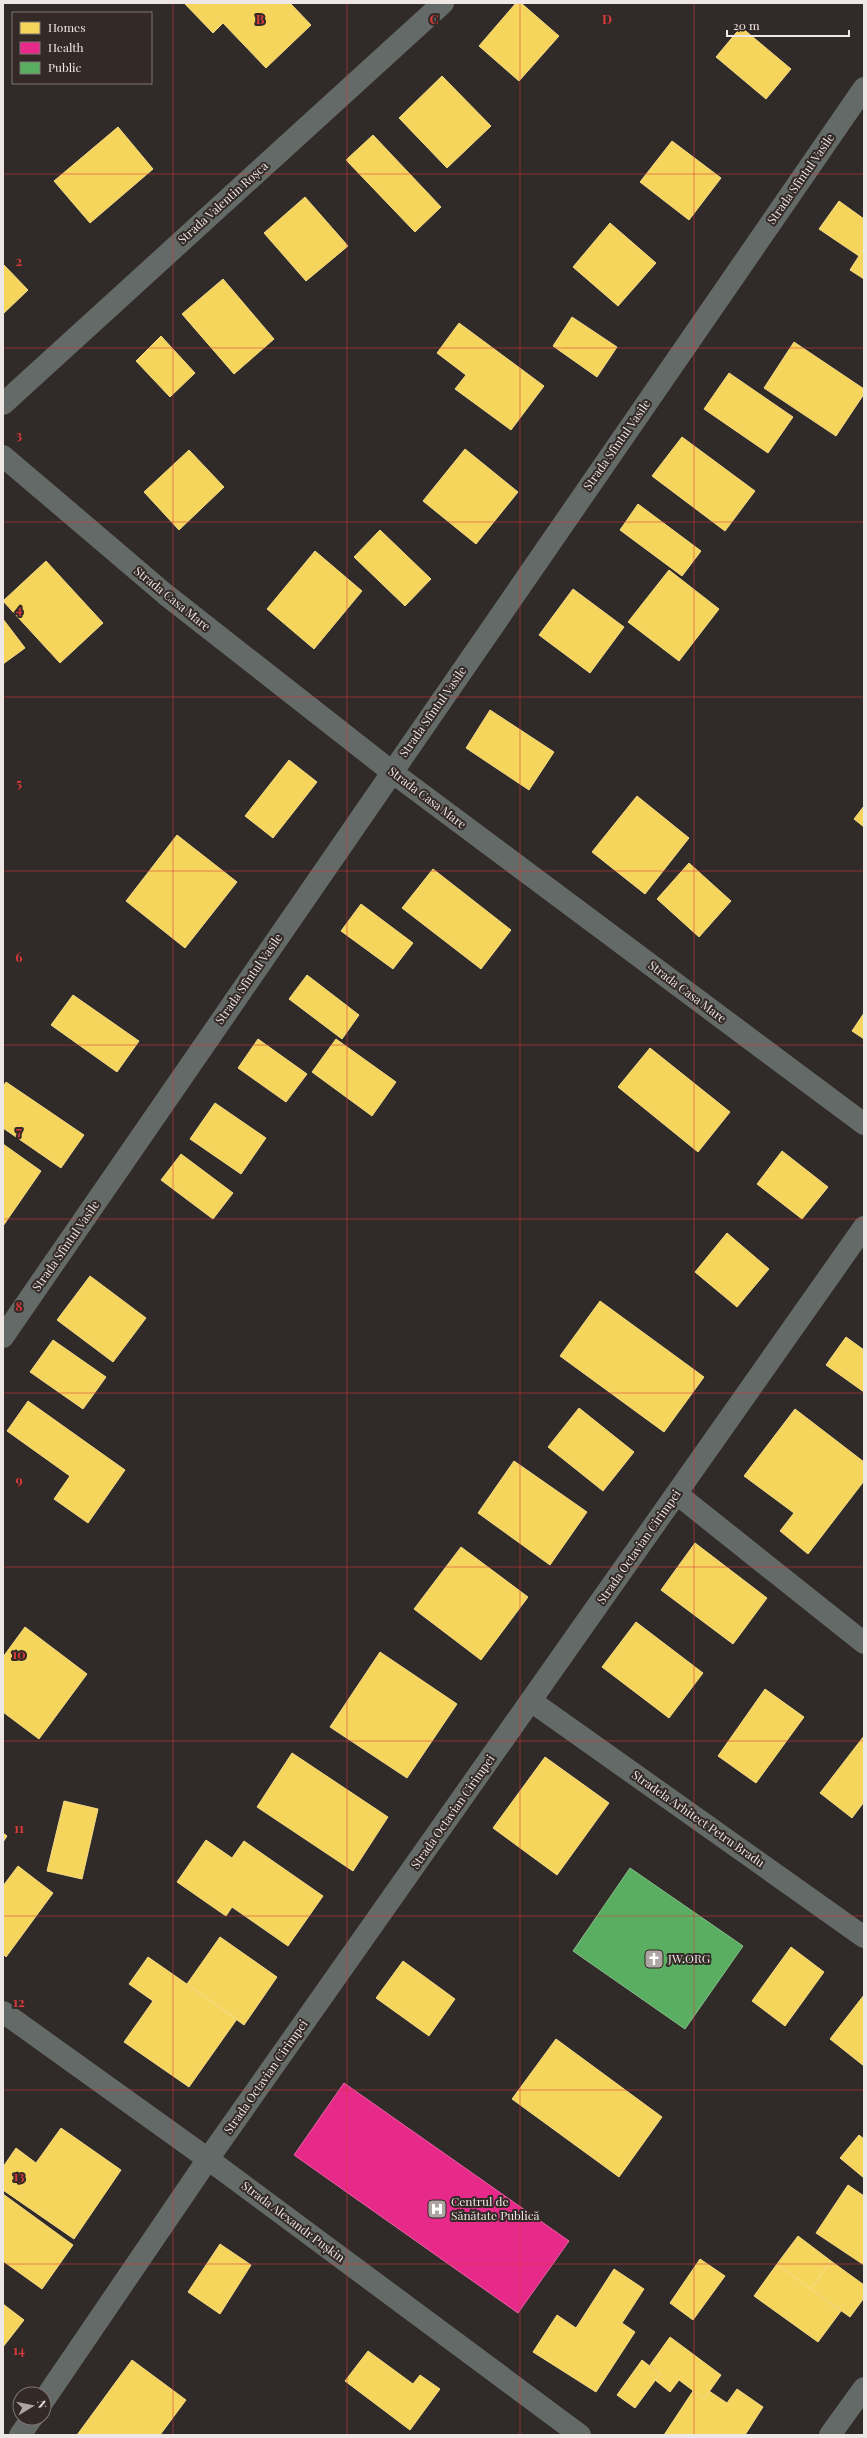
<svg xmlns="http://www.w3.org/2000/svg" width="867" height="2438" font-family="'Playfair Display',serif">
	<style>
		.homes { fill: #f6d55c; stroke: #f4da85 }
		.health { fill: #e7298a; stroke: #e962a5 }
		.public { fill: #5aae61; stroke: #86bf89 }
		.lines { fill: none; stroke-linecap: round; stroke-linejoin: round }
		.minor { stroke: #646a67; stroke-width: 22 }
		.grid { fill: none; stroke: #d83b3b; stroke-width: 1; stroke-opacity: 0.55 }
		.labels { text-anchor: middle; stroke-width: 4; stroke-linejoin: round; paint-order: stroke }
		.street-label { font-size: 12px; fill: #eee7e5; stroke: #332926 }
		.poi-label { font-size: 12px; fill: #eee7e5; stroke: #332926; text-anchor: start }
		.grid-label { font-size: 13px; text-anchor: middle; font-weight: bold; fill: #d83b3b; stroke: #332926; stroke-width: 4; stroke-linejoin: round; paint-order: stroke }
	</style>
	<rect width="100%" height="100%" fill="#302a29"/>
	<path class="homes" d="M 184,3 L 290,3 L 311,25 L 266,68 L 223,23 L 213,33 Z
		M 516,3 L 521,3 L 559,36 L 519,81 L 479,46 Z
		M 741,27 L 791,69 L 766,99 L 716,57 Z
		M 442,76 L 491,126 L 447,168 L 399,118 Z
		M 118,127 L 153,169 L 90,223 L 54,181 Z
		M 373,135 L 441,207 L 415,232 L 346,160 Z
		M 672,141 L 721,178 L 689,220 L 640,182 Z
		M 305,197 L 348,246 L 306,281 L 264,233 Z
		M 839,201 L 864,219 L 864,248 L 859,256 L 819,229 Z
		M 610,223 L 656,263 L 618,306 L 573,267 Z
		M 864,248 L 864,279 L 850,270 Z
		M 3,264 L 28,290 L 3,314 Z
		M 223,279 L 274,339 L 234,374 L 182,314 Z
		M 572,317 L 617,347 L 597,377 L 553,346 Z
		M 459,323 L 544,386 L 511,430 L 455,389 L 466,375 L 437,353 Z
		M 161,336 L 195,373 L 170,397 L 136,361 Z
		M 794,342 L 864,389 L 864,394 L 836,436 L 764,388 Z
		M 729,373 L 793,417 L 768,453 L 704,409 Z
		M 682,437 L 755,491 L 725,531 L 652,476 Z
		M 465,449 L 518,492 L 476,544 L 423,501 Z
		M 189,450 L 224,487 L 179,530 L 144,492 Z
		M 638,504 L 701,551 L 682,576 L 620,530 Z
		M 380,530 L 431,579 L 405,606 L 354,557 Z
		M 315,551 L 362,591 L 314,649 L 267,609 Z
		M 46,561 L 103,623 L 60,663 L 3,601 Z
		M 669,570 L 719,609 L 679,661 L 628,622 Z
		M 573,589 L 624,627 L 590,673 L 539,635 Z
		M 3,619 L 25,648 L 3,664 Z
		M 490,710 L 554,752 L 529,790 L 466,748 Z
		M 289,760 L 317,782 L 273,838 L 245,816 Z
		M 637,796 L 689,838 L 645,894 L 592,852 Z
		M 864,806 L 864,827 L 854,819 Z
		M 177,835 L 237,882 L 185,948 L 126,901 Z
		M 689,863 L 731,901 L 699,937 L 657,899 Z
		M 433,869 L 511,930 L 481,969 L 402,908 Z
		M 361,904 L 413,943 L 393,969 L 341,931 Z
		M 307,975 L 359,1015 L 342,1039 L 289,999 Z
		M 73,995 L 139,1041 L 117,1072 L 51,1025 Z
		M 864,1013 L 864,1039 L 852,1031 Z
		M 258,1039 L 307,1074 L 286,1102 L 238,1068 Z
		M 336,1039 L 396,1082 L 372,1116 L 312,1072 Z
		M 650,1048 L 730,1112 L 698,1152 L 618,1087 Z
		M 6,1082 L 84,1135 L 61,1168 L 3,1128 L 3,1087 Z
		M 215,1103 L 266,1138 L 241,1174 L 190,1139 Z
		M 3,1144 L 41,1171 L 3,1226 Z
		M 782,1151 L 828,1187 L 802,1219 L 757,1184 Z
		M 181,1154 L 233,1193 L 213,1219 L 161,1180 Z
		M 727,1233 L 769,1269 L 737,1307 L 695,1272 Z
		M 90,1276 L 146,1318 L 113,1362 L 57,1320 Z
		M 600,1301 L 704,1377 L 664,1432 L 560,1356 Z
		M 846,1337 L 864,1350 L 864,1392 L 826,1365 Z
		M 53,1340 L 106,1377 L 83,1409 L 30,1372 Z
		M 28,1401 L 125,1470 L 88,1523 L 54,1499 L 70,1476 L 7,1431 Z
		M 579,1408 L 634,1452 L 603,1491 L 548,1447 Z
		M 795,1409 L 864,1462 L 864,1481 L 808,1554 L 780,1531 L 794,1513 L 744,1476 Z
		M 514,1461 L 587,1512 L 550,1565 L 478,1513 Z
		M 695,1543 L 767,1598 L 733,1644 L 661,1590 Z
		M 461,1547 L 528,1597 L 481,1660 L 414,1609 Z
		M 636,1622 L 703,1673 L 669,1718 L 602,1667 Z
		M 25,1627 L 87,1674 L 39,1739 L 3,1712 L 3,1657 Z
		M 380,1652 L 457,1704 L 407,1778 L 330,1727 Z
		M 765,1689 L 804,1717 L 756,1783 L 718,1756 Z
		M 864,1736 L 864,1802 L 852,1818 L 820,1793 Z
		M 292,1753 L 388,1817 L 353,1871 L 257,1807 Z
		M 545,1757 L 609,1803 L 557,1875 L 493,1828 Z
		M 64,1801 L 98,1809 L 82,1879 L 47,1871 Z
		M 3,1833 L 7,1836 L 3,1842 Z
		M 206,1840 L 232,1858 L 244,1841 L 323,1896 L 288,1946 L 232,1907 L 226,1916 L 177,1882 Z
		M 18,1866 L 53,1893 L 6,1957 L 3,1954 L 3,1886 Z
		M 220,1937 L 277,1977 L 244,2025 L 187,1984 Z
		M 791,1947 L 824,1972 L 785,2026 L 752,2001 Z
		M 148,1957 L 237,2019 L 189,2087 L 124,2042 L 153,2001 L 129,1984 Z
		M 403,1961 L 455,1999 L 429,2036 L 376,1998 Z
		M 864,1995 L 864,2066 L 830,2039 Z
		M 556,2039 L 662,2117 L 619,2177 L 512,2099 Z
		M 61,2128 L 121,2170 L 74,2239 L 3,2190 L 3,2167 L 16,2148 L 36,2163 Z
		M 859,2135 L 864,2139 L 864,2178 L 840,2158 Z
		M 848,2185 L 864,2196 L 864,2265 L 816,2233 Z
		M 3,2194 L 73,2245 L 42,2289 L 3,2261 Z
		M 798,2236 L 831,2261 L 811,2289 L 777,2264 Z
		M 220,2244 L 251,2265 L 220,2314 L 188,2292 Z
		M 700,2259 L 725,2276 L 693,2320 L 670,2303 Z
		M 831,2261 L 864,2285 L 864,2298 L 850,2317 L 811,2289 Z
		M 777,2264 L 841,2311 L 818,2342 L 754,2296 Z
		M 614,2269 L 644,2289 L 622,2323 L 635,2332 L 596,2392 L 533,2352 L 557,2315 L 576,2328 Z
		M 3,2304 L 24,2320 L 3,2347 Z
		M 670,2337 L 721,2375 L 704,2399 L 679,2380 L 670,2392 L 655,2380 L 660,2374 L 650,2365 Z
		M 368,2351 L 413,2384 L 420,2375 L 440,2389 L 410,2430 L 345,2381 Z
		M 132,2360 L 186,2400 L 160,2435 L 77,2435 Z
		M 642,2360 L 660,2374 L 635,2408 L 617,2395 Z
		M 737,2389 L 763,2407 L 745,2435 L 664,2435 L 693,2391 L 704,2399 L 709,2391 L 727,2403 Z"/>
	<path class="health" d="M 344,2083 L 569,2241 L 518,2313 L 294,2155 Z"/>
	<path class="public" d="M 630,1868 L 743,1946 L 685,2029 L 573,1951 Z"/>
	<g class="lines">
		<path class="minor" d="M 3,404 L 443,3
			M 3,456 L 165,594 L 392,772 L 864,1124
			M 3,1337 L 864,88
			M 677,1494 L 864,1643
			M 531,1701 L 864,1937
			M 3,2012 L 208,2159 L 580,2435
			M 44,2400 L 208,2159 L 864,1227
			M 20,2435 L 32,2418
			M 830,2435 L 864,2388"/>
	</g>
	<path class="grid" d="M 173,3 L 173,2435M 347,3 L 347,2435M 520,3 L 520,2435M 694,3 L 694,2435M 3,174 L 864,174M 3,348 L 864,348M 3,522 L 864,522M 3,697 L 864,697M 3,871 L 864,871M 3,1045 L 864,1045M 3,1219 L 864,1219M 3,1393 L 864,1393M 3,1567 L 864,1567M 3,1741 L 864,1741M 3,1916 L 864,1916M 3,2090 L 864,2090M 3,2264 L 864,2264"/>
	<defs>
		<symbol id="church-square" viewBox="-11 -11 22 22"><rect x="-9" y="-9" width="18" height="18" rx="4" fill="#aca5a3" stroke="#332926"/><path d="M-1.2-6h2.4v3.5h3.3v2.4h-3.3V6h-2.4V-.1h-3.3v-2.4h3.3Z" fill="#fff"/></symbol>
		<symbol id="hospital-square" viewBox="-11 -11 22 22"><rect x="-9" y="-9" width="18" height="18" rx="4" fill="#aca5a3" stroke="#332926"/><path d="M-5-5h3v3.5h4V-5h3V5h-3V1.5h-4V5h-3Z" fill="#fff"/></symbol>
	</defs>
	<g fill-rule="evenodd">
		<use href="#church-square" x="643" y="1948" width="22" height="22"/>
		<use href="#hospital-square" x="426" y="2198" width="22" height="22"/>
	</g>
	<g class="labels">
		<g class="street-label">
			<text transform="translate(801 179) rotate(-55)" y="4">Strada Sfîntul Vasile</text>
			<text transform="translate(223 203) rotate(-42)" y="4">Strada Valentin Roșca</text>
			<text transform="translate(617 445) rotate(-55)" y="4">Strada Sfîntul Vasile</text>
			<text transform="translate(172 599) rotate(39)" y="4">Strada Casa Mare</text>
			<text transform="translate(433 712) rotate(-55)" y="4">Strada Sfîntul Vasile</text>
			<text transform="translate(427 798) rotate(37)" y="4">Strada Casa Mare</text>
			<text transform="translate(249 979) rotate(-55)" y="4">Strada Sfîntul Vasile</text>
			<text transform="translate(687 992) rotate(37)" y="4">Strada Casa Mare</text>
			<text transform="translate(66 1246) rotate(-55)" y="4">Strada Sfîntul Vasile</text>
			<text transform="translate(639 1547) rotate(-55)" y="4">Strada Octavian Cirimpei</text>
			<text transform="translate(453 1812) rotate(-55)" y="4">Strada Octavian Cirimpei</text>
			<text transform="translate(698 1819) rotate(35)" y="4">Stradela Arhitect Petru Bradu</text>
			<text transform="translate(266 2077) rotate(-55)" y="4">Strada Octavian Cirimpei</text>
			<text transform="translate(293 2222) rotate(37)" y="4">Strada Alexandr Pușkin</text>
		</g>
		<g class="poi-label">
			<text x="668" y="1963">JW.ORG</text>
			<text x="451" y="2206">Centrul de<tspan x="451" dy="14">Sănătate Publică</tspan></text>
		</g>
	</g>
	<g class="grid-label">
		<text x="260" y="24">B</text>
		<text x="434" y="24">C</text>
		<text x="607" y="24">D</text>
		<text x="19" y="266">2</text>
		<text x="19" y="440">3</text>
		<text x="19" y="614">4</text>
		<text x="19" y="788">5</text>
		<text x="19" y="962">6</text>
		<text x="19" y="1136">7</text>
		<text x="19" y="1311">8</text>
		<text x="19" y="1485">9</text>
		<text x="19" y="1659">10</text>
		<text x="19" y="1833">11</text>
		<text x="19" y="2007">12</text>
		<text x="19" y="2181">13</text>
		<text x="19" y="2355">14</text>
	</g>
	<rect width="867" height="2438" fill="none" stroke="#eee7e5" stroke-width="8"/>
	<rect x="12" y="12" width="140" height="72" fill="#332926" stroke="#7e7572"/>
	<rect x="20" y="22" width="20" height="12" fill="#f6d55c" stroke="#7e7572"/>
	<text x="48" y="32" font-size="12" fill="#eee7e5">Homes</text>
	<rect x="20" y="42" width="20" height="12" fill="#e7298a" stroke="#7e7572"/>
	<text x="48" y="52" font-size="12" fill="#eee7e5">Health</text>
	<rect x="20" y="62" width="20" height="12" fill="#5aae61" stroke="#7e7572"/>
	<text x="48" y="72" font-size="12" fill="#eee7e5">Public</text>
	<g transform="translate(32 2406) rotate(80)"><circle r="19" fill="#332926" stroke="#7e7572"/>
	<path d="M0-3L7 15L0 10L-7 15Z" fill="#aca5a3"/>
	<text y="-6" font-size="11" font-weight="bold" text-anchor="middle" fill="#eee7e5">N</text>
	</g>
	<path d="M727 30v6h122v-6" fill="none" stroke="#eee7e5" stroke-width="2"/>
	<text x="733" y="30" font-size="12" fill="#eee7e5" stroke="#332926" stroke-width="3" paint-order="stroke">20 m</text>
</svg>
